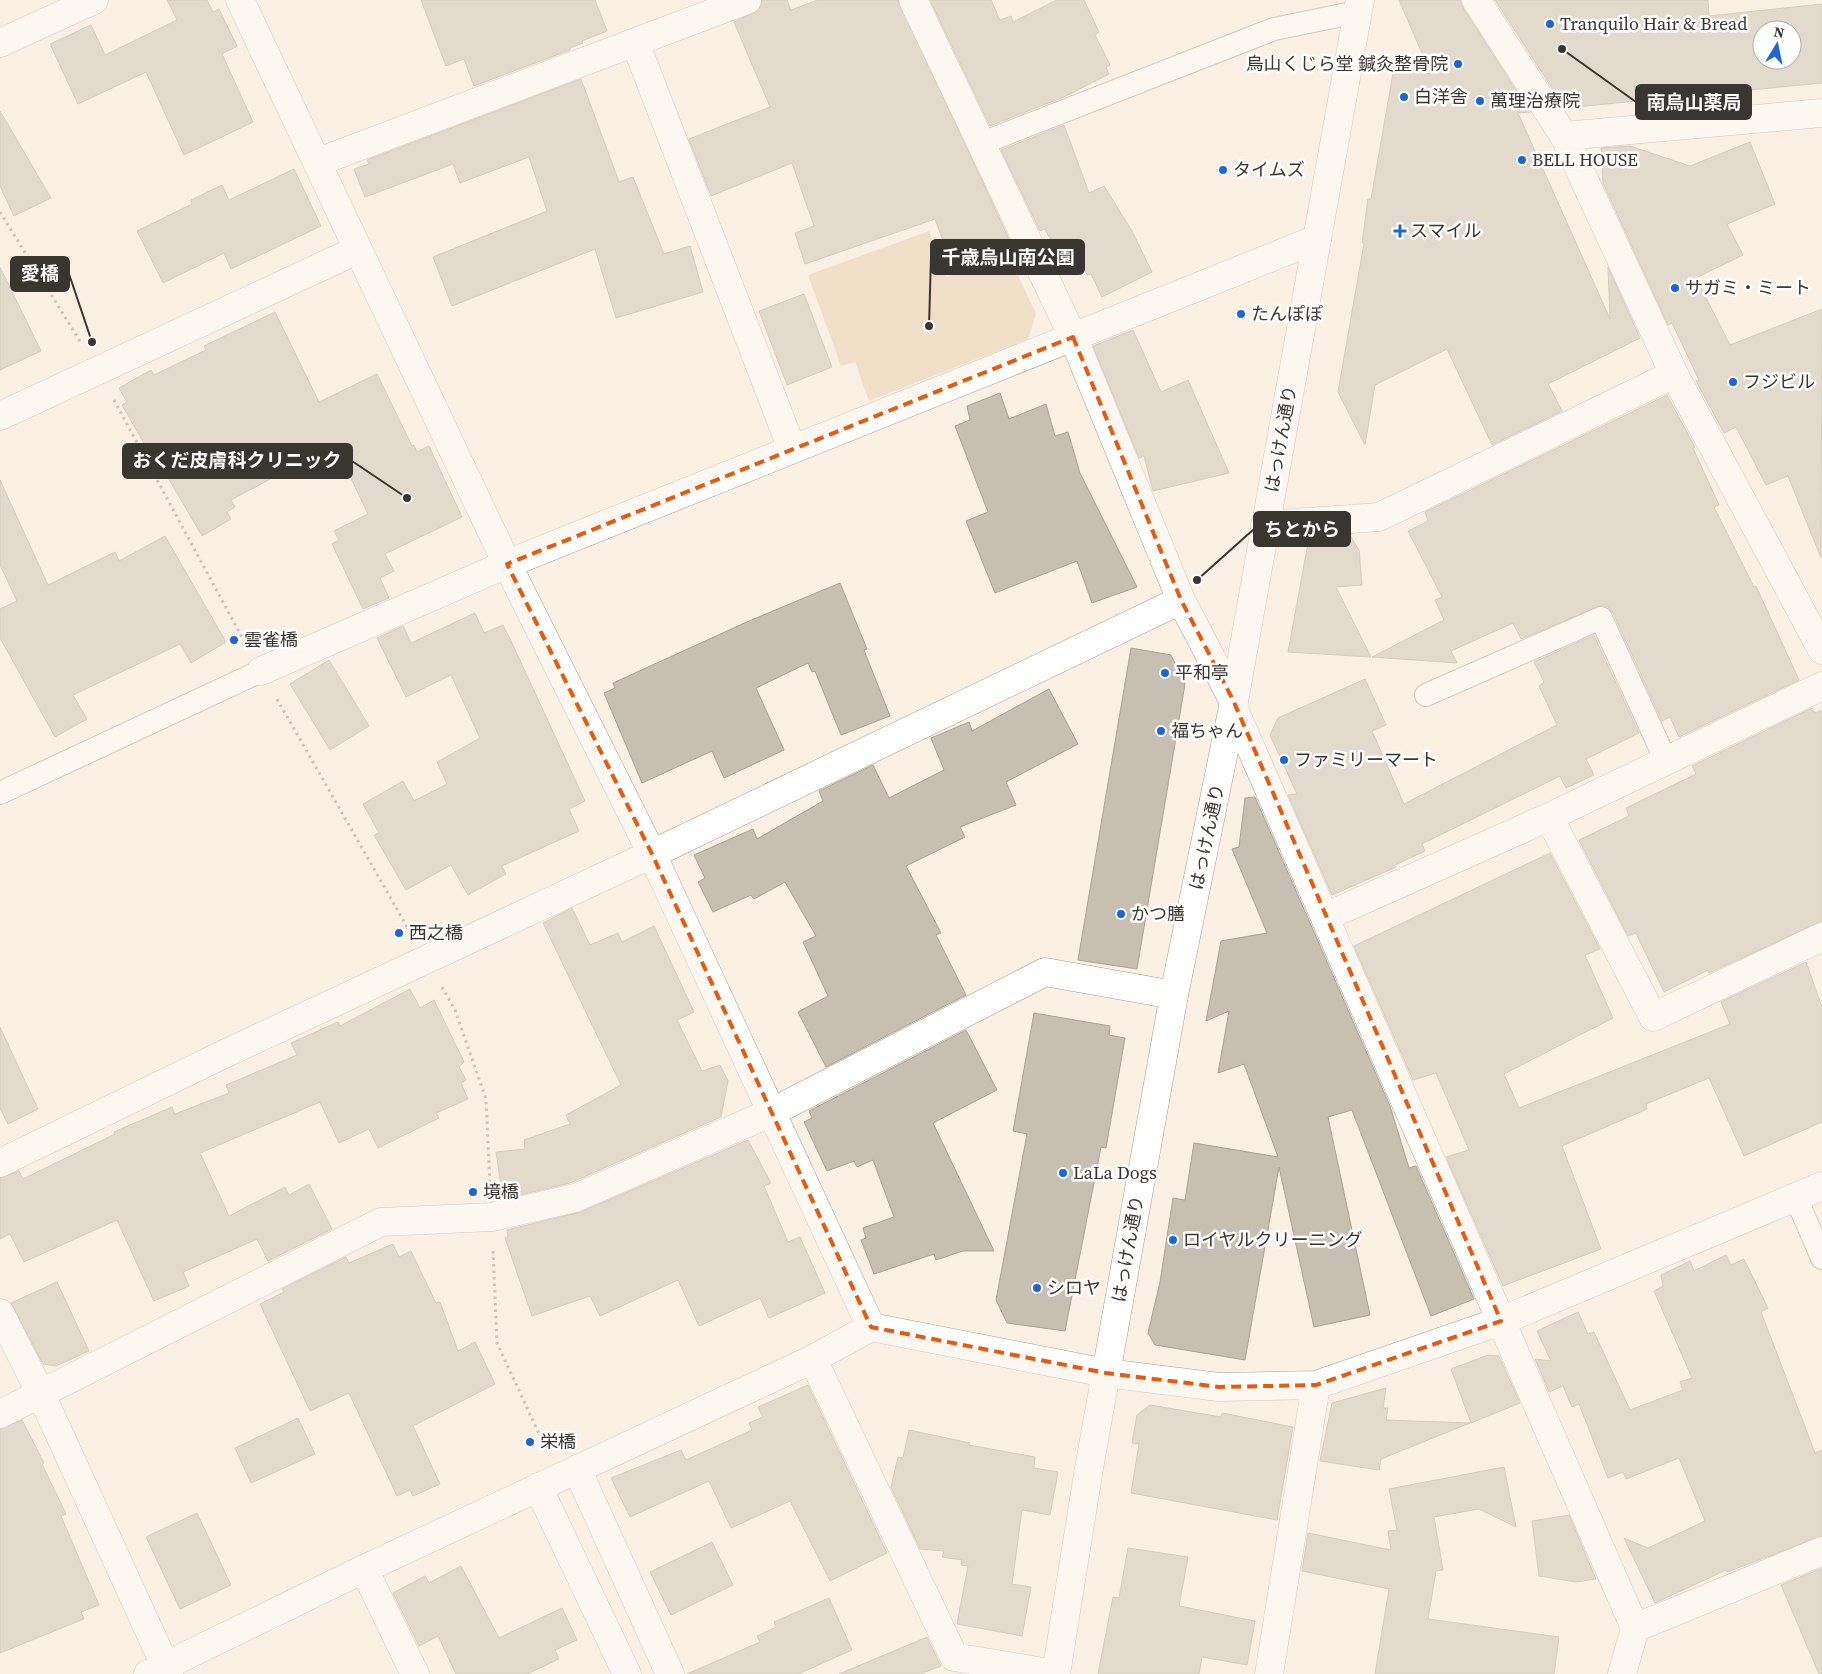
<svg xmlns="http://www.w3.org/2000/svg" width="1822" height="1674" font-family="'Source Serif 4','Noto Sans JP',serif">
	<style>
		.green { fill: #e4cda8 }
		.building { fill: #c8bfb3; stroke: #aaa295; fill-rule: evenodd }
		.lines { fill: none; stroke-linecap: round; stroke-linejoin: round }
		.lane-casing { stroke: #a69e92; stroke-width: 24 }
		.street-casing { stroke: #a69e92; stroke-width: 29 }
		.secondary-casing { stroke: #a69e92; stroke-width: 29 }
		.path { stroke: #989289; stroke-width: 3; stroke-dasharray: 2.5 4; stroke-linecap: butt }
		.lane { stroke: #fff; stroke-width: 22 }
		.street { stroke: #fff; stroke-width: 28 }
		.secondary { stroke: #fff; stroke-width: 28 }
		.marked { fill: none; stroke: #e8590c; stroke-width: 4; stroke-dasharray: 10 6; stroke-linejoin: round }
		.poi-dot { fill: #1c66d1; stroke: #fff; stroke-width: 2 }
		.labels { text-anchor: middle; stroke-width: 5; stroke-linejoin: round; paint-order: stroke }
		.poi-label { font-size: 18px; fill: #393631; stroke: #fff; text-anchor: start }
		.street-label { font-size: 18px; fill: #393631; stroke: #fff }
		.leader { fill: none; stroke: #393631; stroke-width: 2 }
		.callout-dot { fill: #393631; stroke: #fff; stroke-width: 2 }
		.callout { fill: #393631; stroke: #393631; stroke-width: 2 }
		.callout-label { font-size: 19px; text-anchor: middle; font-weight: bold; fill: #fff }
	</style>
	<rect width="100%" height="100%" fill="#faf1e4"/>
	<path class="green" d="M 929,231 L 946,277 L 1009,256 L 1036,314 L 1028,339 L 869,401 L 855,362 L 841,366 L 808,275 Z"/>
	<path class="building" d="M 167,0 L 207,0 L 213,12 L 219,9 L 237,46 L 222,54 L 253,122 L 184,155 L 146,72 L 78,104 L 50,44 L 91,25 L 105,55 L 177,20 Z
		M 421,0 L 595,0 L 607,31 L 582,41 L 583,43 L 570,48 L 570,50 L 474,86 L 464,59 L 446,66 Z
		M 762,0 L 787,0 L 791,10 L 818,0 L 898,0 L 1010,241 L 951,263 L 935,219 L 805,264 L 795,233 L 814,226 L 792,163 L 711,196 L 689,139 L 770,107 L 734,22 L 759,10 Z
		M 930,0 L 991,0 L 1000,20 L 1011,16 L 1013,22 L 1057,0 L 1084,0 L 1099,32 L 1095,35 L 1110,65 L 1106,67 L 1109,74 L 1064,97 L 990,126 Z
		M 1399,0 L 1460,0 L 1463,8 L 1530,112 L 1518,113 L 1610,319 L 1608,267 L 1640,338 L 1548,384 L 1562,411 L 1492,445 L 1447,349 L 1375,385 L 1365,445 L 1338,392 L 1364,243 L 1362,243 L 1368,199 L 1371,199 L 1394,68 L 1431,74 Z
		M 1495,0 L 1708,0 L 1709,16 L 1822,4 L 1822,83 L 1565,108 ZM 1762,30 L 1792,30 L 1792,60 L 1762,60 Z
		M 581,79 L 619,182 L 633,177 L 664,254 L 690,246 L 703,292 L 616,318 L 595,249 L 452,306 L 433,257 L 547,211 L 529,157 L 460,183 L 453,164 L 365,197 L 354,169 L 369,164 L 367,160 Z
		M 0,111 L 51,198 L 14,216 L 0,186 Z
		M 1064,125 L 1089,193 L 1104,186 L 1132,231 L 1152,272 L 1102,297 L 1091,274 L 1087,275 L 1078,257 L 1073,259 L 1066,246 L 1056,251 L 1045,229 L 1040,231 L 1001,150 Z
		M 1750,142 L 1775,204 L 1727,224 L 1743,255 L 1696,278 L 1730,345 L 1822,309 L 1821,558 L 1788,476 L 1766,485 L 1736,427 L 1724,433 L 1696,381 L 1699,380 L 1672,323 L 1668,325 L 1603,183 L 1601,148 L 1630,146 L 1690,166 Z
		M 294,169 L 321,226 L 231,269 L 224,253 L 163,283 L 137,231 L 192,204 L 191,200 L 222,185 L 229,200 Z
		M 0,267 L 41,351 L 0,370 Z
		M 804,294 L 832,367 L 787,385 L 759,311 Z
		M 275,312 L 319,402 L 377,374 L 412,446 L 414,445 L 417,452 L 429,446 L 462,517 L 385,554 L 394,571 L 380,578 L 389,598 L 363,609 L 332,544 L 339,540 L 334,531 L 368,514 L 338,451 L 292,471 L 291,468 L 231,500 L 235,507 L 227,512 L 231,519 L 202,536 L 163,469 L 160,471 L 122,405 L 127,402 L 119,388 L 151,370 L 154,375 L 206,350 L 204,346 Z
		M 1133,330 L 1161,392 L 1188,380 L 1229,473 L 1153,491 L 1144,456 L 1139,458 L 1093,346 Z
		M 1000,393 L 1009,419 L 1046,404 L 1055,436 L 1068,432 L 1080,473 L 1137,587 L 1092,603 L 1077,561 L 995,593 L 966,521 L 988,512 L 955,426 L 970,420 L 967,406 Z
		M 1667,395 L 1695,447 L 1693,448 L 1719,505 L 1714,507 L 1754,587 L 1756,586 L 1799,680 L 1679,737 L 1670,717 L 1662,721 L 1613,613 L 1608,607 L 1602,605 L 1521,639 L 1513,623 L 1451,651 L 1457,663 L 1372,657 L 1444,620 L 1435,600 L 1442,597 L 1408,531 L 1428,521 L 1425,512 Z
		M 0,480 L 48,585 L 115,552 L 119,561 L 165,536 L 226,642 L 191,663 L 180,644 L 73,695 L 87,719 L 55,737 L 0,638 L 0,609 L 17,601 L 0,565 Z
		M 1350,535 L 1359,550 L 1362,585 L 1336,587 L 1371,657 L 1288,652 L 1309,538 Z
		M 840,583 L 867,649 L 864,650 L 890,716 L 841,735 L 815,671 L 812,672 L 808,663 L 756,688 L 784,750 L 724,778 L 712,751 L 642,783 L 604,693 L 615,688 L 613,683 L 749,621 Z
		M 475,613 L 484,633 L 503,625 L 512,643 L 585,801 L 569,809 L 579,831 L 502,866 L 506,874 L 468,895 L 451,865 L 406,890 L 374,835 L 379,833 L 363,804 L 403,781 L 414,801 L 447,784 L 437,762 L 480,738 L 451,675 L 406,697 L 377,638 L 403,626 L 411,643 Z
		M 1594,635 L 1639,733 L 1586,759 L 1594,775 L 1566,788 L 1560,776 L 1422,844 L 1425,851 L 1395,865 L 1396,867 L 1332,895 L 1288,795 L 1297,794 L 1270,735 L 1278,718 L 1365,679 L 1386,725 L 1372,731 L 1404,804 L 1557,725 L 1539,686 L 1544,682 L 1534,662 Z
		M 1131,648 L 1171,655 L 1185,684 L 1137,969 L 1078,960 Z
		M 329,660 L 369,726 L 330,750 L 290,684 Z
		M 1049,689 L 1078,744 L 1006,782 L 1016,805 L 960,827 L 965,837 L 906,866 L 941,933 L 936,935 L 966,995 L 826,1067 L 798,1012 L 828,996 L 803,942 L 816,936 L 785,882 L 754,899 L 751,895 L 713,912 L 698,882 L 705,878 L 694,855 L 753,829 L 757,839 L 823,801 L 819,791 L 873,765 L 889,798 L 944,770 L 931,738 L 969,722 L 972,731 Z
		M 1812,708 L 1815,713 L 1822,710 L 1822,921 L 1709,973 L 1708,970 L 1664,992 L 1636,933 L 1628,936 L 1579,840 L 1629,816 L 1626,808 L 1696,774 L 1692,766 Z
		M 1255,797 L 1390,1106 L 1409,1168 L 1416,1166 L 1474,1299 L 1431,1316 L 1352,1110 L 1328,1117 L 1370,1315 L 1314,1327 L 1279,1167 L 1245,1360 L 1155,1345 L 1148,1333 L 1160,1282 L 1173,1198 L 1185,1200 L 1194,1143 L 1278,1157 L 1244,1064 L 1218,1073 L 1229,1011 L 1206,1021 L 1221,941 L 1267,933 L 1232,849 L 1239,847 L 1245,798 Z
		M 1550,853 L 1600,949 L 1585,955 L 1613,1018 L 1504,1074 L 1519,1108 L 1730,1024 L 1721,1002 L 1806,962 L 1822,1007 L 1822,1122 L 1744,1156 L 1709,1078 L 1646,1104 L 1647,1109 L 1562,1146 L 1601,1249 L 1503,1286 L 1446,1157 L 1469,1150 L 1436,1073 L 1413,1080 L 1354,946 Z
		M 572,908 L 590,945 L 618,933 L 622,942 L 654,926 L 694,1012 L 677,1020 L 702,1071 L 720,1065 L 728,1081 L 721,1117 L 570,1183 L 503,1199 L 496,1152 L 525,1149 L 524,1140 L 570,1124 L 566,1115 L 621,1085 L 543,923 Z
		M 410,989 L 420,1008 L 434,1000 L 464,1062 L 459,1067 L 466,1080 L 461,1083 L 468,1099 L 436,1113 L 439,1118 L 378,1148 L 369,1129 L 339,1143 L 320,1102 L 200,1153 L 229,1216 L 285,1187 L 289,1195 L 309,1184 L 332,1229 L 268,1261 L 257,1239 L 183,1272 L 189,1286 L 154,1301 L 117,1220 L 24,1262 L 10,1234 L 0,1239 L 0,1178 L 19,1171 L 23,1179 L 115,1134 L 114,1132 L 172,1107 L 175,1114 L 229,1093 L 226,1085 L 297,1055 L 291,1043 L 338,1022 L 340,1026 Z
		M 1034,1013 L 1110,1026 L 1109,1035 L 1125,1038 L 1106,1148 L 1101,1147 L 1065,1331 L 1007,1323 L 996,1300 L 1027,1134 L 1013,1131 Z
		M 0,1027 L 38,1109 L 8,1124 L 0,1108 Z
		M 966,1030 L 997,1090 L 933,1123 L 994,1251 L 963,1251 L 936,1260 L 934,1254 L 874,1274 L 861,1240 L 866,1238 L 863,1228 L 894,1217 L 873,1160 L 857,1167 L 854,1161 L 827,1171 L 804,1122 L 812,1118 L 809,1111 Z
		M 748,1140 L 771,1183 L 764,1186 L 788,1242 L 800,1237 L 825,1293 L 769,1318 L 760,1298 L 699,1326 L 678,1280 L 600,1316 L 590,1296 L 532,1316 L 505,1238 L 508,1237 L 507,1230 L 581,1212 Z
		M 393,1244 L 399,1257 L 411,1251 L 436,1303 L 440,1302 L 458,1351 L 475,1342 L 495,1384 L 413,1426 L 440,1484 L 413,1496 L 410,1490 L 397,1496 L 349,1393 L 310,1411 L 260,1304 L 284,1292 L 282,1289 L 346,1257 L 349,1263 Z
		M 1726,1255 L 1731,1265 L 1744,1259 L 1768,1308 L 1761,1312 L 1815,1453 L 1822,1450 L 1822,1536 L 1727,1572 L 1726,1570 L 1655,1603 L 1624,1538 L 1648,1548 L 1705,1521 L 1679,1458 L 1626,1479 L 1623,1472 L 1608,1478 L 1579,1404 L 1572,1407 L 1563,1386 L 1549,1392 L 1535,1359 L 1551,1361 L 1537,1331 L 1578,1312 L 1588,1334 L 1594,1332 L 1630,1410 L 1683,1390 L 1680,1382 L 1692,1378 L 1654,1291 L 1663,1286 L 1661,1275 L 1690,1261 L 1694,1271 Z
		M 57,1282 L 89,1351 L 56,1366 L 43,1364 L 11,1303 Z
		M 1488,1355 L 1499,1356 L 1520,1403 L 1471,1423 L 1451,1369 Z
		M 808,1385 L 887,1553 L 830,1581 L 790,1501 L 731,1528 L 709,1481 L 630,1517 L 611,1478 L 681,1450 L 686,1460 L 752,1430 L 749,1423 L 763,1417 L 758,1407 Z
		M 1386,1388 L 1383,1408 L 1388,1408 L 1386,1420 L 1470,1423 L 1381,1459 L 1379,1470 L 1320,1461 L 1332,1403 Z
		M 1150,1405 L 1221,1417 L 1222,1413 L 1293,1427 L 1277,1520 L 1131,1493 L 1139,1444 L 1132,1443 L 1137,1415 Z
		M 298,1418 L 315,1454 L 251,1483 L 235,1448 Z
		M 22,1420 L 44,1463 L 42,1464 L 66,1514 L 61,1516 L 99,1605 L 81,1612 L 84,1619 L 0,1653 L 0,1429 Z
		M 909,1430 L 970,1443 L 969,1445 L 1035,1457 L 1034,1468 L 1058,1472 L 1050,1515 L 1022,1510 L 1012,1584 L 1031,1587 L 1022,1636 L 957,1624 L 968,1566 L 961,1565 L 962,1560 L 942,1557 L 944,1551 L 920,1549 L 891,1487 L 898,1457 L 903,1458 Z
		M 1504,1467 L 1516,1527 L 1479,1509 L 1434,1517 L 1443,1570 L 1436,1571 L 1428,1619 L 1559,1637 L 1554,1674 L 1375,1674 L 1389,1589 L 1302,1571 L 1308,1533 L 1391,1550 L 1388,1531 L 1397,1530 L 1389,1489 Z
		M 197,1513 L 231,1585 L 180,1609 L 146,1537 Z
		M 1569,1515 L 1596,1579 L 1576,1582 L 1539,1576 L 1532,1521 Z
		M 712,1542 L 733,1585 L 671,1615 L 650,1572 Z
		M 1128,1548 L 1188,1557 L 1179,1606 L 1255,1621 L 1247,1665 L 1202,1657 L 1199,1674 L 1098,1674 L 1113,1597 L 1119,1598 Z
		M 461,1566 L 499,1638 L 562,1608 L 577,1640 L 555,1650 L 559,1659 L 527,1674 L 456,1674 L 438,1636 L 419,1646 L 393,1593 L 425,1576 L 429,1583 Z
		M 1822,1568 L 1822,1674 L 1819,1674 L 1781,1585 Z
		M 829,1598 L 852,1650 L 798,1674 L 687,1674 L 760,1642 L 757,1636 L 776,1627 L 774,1622 Z
		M 927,1637 L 941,1666 L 920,1674 L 839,1674 Z"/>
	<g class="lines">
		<defs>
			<path id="lane" d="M 980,144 L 1274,29 L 1357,12
				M 1426,695 L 1601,618 L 1666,761
				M 0,793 L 261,671
				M 1796,1198 L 1822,1258"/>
			<path id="street" d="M 240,0 L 507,564 L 652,854 L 871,1327
				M 913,0 L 1073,337 L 1181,600
				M 635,42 L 792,449
				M 1564,136 L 1822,113
				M 318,162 L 747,0
				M 0,416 L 357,250
				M 1265,525 L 1379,517 L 1674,374
				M 261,671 L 507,564 L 1317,239
				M 1233,707 L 1635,1628 L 1622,1674
				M 1549,817 L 1653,1017 L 1822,937
				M 1325,917 L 1549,817 L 1822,686
				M 0,1163 L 222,1055 L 652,854 L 1181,600 L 1233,700
				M 0,1313 L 41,1394 L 169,1674
				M 813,1359 L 954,1657 L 1056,1674
				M 0,1414 L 381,1222 L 492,1217 L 575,1198 L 770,1113 L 1045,972 L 1174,995
				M 577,1469 L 670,1674
				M 538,1487 L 627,1674
				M 364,1569 L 415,1674
				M 1635,1628 L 1822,1551
				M 148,1674 L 364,1569 L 813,1359 L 871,1327 L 1106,1373 L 1219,1387 L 1316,1385 L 1501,1321 L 1822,1186
				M 1269,1674 L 1316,1385"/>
			<path id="secondary" d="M 1476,0 L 1564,136 L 1674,374 L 1822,650
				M 0,43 L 94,0
				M 1056,1674 L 1089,1468 L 1174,995 L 1233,707 L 1360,0"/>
		</defs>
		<use href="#lane" class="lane-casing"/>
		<use href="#street" class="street-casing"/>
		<use href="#secondary" class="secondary-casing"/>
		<path class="path" d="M 0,212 L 81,343
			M 114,400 L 245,643
			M 277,699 L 410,932
			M 442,987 L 455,1010 L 486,1099 L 490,1185
			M 493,1251 L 497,1343 L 546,1449"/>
		<use href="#lane" class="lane"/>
		<use href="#street" class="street"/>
		<use href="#secondary" class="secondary"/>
	</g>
	<path d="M0 0H1822V1674H0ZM 1073,337 L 1181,600 L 1233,700 L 1501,1321 L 1316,1385 L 1219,1387 L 1106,1373 L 871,1327 L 652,854 L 507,564 Z" fill="#faf1e4" fill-opacity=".55" fill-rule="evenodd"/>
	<path class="marked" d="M 1073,337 L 1181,600 L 1233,700 L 1501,1321 L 1316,1385 L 1219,1387 L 1106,1373 L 871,1327 L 652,854 L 507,564 Z"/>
	<g class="poi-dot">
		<circle cx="1550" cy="24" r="5"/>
		<circle cx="1458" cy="64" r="5"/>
		<circle cx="1404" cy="97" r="5"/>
		<circle cx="1480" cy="101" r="5"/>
		<circle cx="1522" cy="160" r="5"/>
		<circle cx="1223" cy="170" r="5"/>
		<path d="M1397.5 223.5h5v5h5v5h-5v5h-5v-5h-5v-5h5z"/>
		<circle cx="1675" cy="288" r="5"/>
		<circle cx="1241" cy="314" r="5"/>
		<circle cx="1733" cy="382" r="5"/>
		<circle cx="234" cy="640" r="5"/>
		<circle cx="1165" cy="673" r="5"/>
		<circle cx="1161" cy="731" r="5"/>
		<circle cx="1284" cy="760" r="5"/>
		<circle cx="1121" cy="914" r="5"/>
		<circle cx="399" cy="933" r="5"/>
		<circle cx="1063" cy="1173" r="5"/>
		<circle cx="473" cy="1192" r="5"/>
		<circle cx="1173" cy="1240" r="5"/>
		<circle cx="1037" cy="1288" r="5"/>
		<circle cx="530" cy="1442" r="5"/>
	</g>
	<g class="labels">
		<g class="poi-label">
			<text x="1560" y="30">Tranquilo Hair &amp; Bread</text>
			<text x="1448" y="70" text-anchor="end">烏山くじら堂 鍼灸整骨院</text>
			<text x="1414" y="103">白洋舎</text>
			<text x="1490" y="107">萬理治療院</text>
			<text x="1532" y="166">BELL HOUSE</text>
			<text x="1233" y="176">タイムズ</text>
			<text x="1410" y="237">スマイル</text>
			<text x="1685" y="294">サガミ・ミート</text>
			<text x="1251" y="320">たんぽぽ</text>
			<text x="1743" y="388">フジビル</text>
			<text x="244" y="646">雲雀橋</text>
			<text x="1175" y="679">平和亭</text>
			<text x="1171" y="737">福ちゃん</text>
			<text x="1294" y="766">ファミリーマート</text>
			<text x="1131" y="920">かつ膳</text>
			<text x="409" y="939">西之橋</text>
			<text x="1073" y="1179">LaLa Dogs</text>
			<text x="483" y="1198">境橋</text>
			<text x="1183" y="1246">ロイヤルクリーニング</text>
			<text x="1047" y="1294">シロヤ</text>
			<text x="540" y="1448">栄橋</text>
		</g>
		<g class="street-label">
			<text transform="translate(1281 439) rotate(-80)" y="6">はっけん通り</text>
			<text transform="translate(1207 837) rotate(-78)" y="6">はっけん通り</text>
			<text transform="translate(1128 1249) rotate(-80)" y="6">はっけん通り</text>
		</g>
	</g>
	<path class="leader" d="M1562 49L1636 102M929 326L931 257M92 342L69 274M407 498L352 461M1197 580L1254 529"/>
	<g class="callout-dot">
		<circle cx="1562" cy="49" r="5"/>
		<circle cx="929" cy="326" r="5"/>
		<circle cx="92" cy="342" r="5"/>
		<circle cx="407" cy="498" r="5"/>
		<circle cx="1197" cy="580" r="5"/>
	</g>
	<g class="callout">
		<rect x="1636" y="85" width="115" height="34" rx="5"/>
		<rect x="931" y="240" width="153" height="34" rx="5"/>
		<rect x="11" y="257" width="58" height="34" rx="5"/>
		<rect x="123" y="444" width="229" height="34" rx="5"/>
		<rect x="1254" y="512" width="96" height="34" rx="5"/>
	</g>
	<g class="callout-label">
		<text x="1694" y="109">南烏山薬局</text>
		<text x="1008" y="264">千歳烏山南公園</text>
		<text x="40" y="280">愛橋</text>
		<text x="237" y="467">おくだ皮膚科クリニック</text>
		<text x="1302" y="536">ちとから</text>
	</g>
	<g transform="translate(1777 45) rotate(10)"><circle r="24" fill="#ffffff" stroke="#b0afad"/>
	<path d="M0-4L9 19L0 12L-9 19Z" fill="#1c66d1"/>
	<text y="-8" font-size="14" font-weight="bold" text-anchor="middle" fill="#393631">N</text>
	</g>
</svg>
